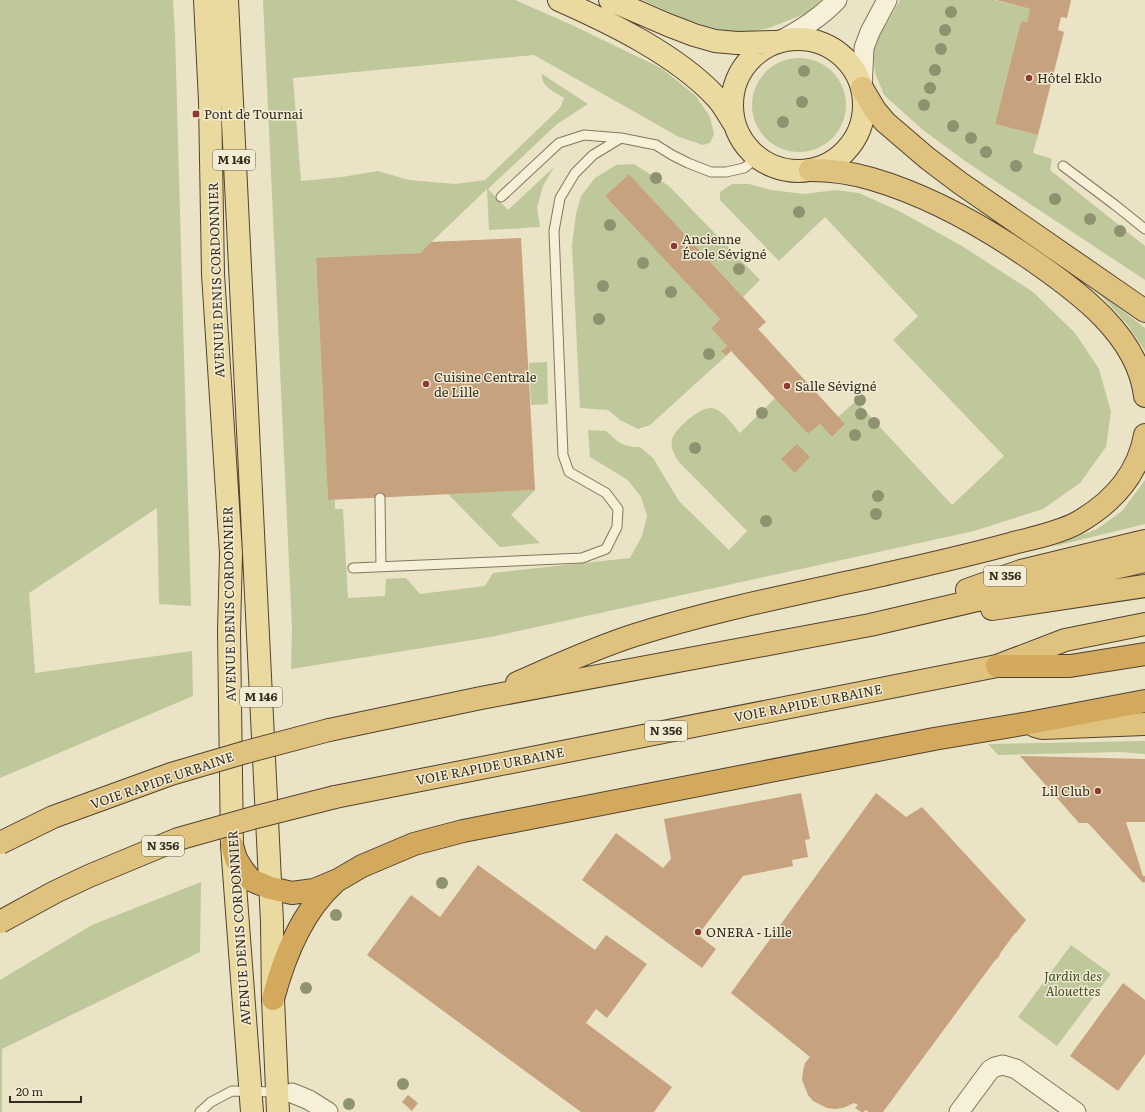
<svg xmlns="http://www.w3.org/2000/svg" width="1145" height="1112" font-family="Literata,serif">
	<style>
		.green { fill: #bfc89a }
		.building { fill: #c6a27e }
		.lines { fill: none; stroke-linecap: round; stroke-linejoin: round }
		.service-casing { stroke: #84755d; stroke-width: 11 }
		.minor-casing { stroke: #84755d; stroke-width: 21 }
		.primary-casing { stroke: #524330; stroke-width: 24 }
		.trunk-casing { stroke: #524330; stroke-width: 24 }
		.motorway-casing { stroke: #524330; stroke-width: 24 }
		.service { stroke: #f6f0d8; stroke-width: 9 }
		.minor { stroke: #f6f0d8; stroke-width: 19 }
		.primary { stroke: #ebdaa0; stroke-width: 22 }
		.trunk { stroke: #dfc27e; stroke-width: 22 }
		.motorway { stroke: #d3a95d; stroke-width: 22 }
		.trunk-bridge-casing { stroke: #524330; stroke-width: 24; stroke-linecap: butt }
		.trunk-bridge { stroke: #dfc27e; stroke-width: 22 }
		.tree { fill: #8f926f }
		.poi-dot { fill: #8e3931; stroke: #f3ecd4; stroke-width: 1.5 }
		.labels { text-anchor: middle; stroke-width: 3; stroke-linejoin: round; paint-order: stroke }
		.shield { fill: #f3ecd4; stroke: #6e6655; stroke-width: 1 }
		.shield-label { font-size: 12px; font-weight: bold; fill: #352c1f }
		.poi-label { font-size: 13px; fill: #352c1f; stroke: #f3ecd4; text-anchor: start }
		.street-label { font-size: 13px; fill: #352c1f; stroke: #f3ecd4 }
		.park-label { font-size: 13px; font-style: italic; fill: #435028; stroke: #f3ecd4 }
	</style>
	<rect width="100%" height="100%" fill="#ebe3c5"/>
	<path class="green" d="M 0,0 L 173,0 L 175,34 L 191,606 L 159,604 L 157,508 L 29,593 L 35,673 L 192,651 L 193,696 L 0,778 Z
		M 263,0 L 515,0 L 572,25 L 661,68 L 696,96 L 710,117 L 714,134 L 710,143 L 703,145 L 679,137 L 534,55 L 293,78 L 301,181 L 342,177 L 378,171 L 409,180 L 455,184 L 485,180 L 560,108 L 564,98 C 554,91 541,87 542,74 L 588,104 L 557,124 L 488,189 L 508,210 L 554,167 L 543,186 L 537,208 L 540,227 L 489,230 L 487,189 L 420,253 L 316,259 L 328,500 L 335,500 L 335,509 L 343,509 L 348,598 L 385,596 L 386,579 L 406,578 L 420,594 L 485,586 L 493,573 L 630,558 L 642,536 L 647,516 L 641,497 L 628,480 L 590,457 L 588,430 L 606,431 C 618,442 622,447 640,447 L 653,458 L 679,501 L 729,550 L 747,531 L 678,461 C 675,455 670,447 672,440 C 674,429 701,406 712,408 C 723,410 733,425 740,433 L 775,398 L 808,434 L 820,424 L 832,437 L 845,424 L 838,417 L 856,401 L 952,505 L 1004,456 L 893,340 L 918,316 L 825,217 L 779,261 L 720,200 L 720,192 L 732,184 L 749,184 L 771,190 L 804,194 L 835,190 L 859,193 L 899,211 L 962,246 L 1033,292 L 1075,333 L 1099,369 L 1111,412 L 1106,447 L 1080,483 L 1043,509 L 974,531 L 491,637 L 291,669 L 292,628 Z
		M 642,0 L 822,0 L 807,13 L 769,28 L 746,33 L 723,31 L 687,20 Z
		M 900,0 L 994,0 L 1030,9 L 1027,22 L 1021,21 L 995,124 L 1038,135 L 1033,153 L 1052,159 L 1050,170 L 1145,246 L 1145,280 L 968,163 L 923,130 L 884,95 L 875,73 L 873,54 L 880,35 Z
		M752 105a47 47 0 1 1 94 0a47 47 0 1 1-94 0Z
		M 634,164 L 669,186 L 760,280 L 743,297 L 629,174 L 605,196 L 720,319 L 711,328 L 727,346 L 721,351 L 726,356 L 650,425 L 638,429 L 620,420 L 608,410 L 580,408 L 572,245 L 576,214 L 581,196 L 595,178 L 616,165 Z
		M 1097,291 L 1145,328 L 1145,351 L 1127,324 Z
		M 547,362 L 548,404 L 531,405 L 529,363 Z
		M 1145,480 L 1145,524 L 1051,547 L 1097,529 L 1122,511 Z
		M 535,490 L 511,515 L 540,543 L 500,547 L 448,494 Z
		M 1145,741 L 1145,754 L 1120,752 L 998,755 L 988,744 Z
		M 201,882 L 200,952 L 2,1049 L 2,1112 L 0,1112 L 0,980 L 92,925 Z
		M 1071,945 L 1111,974 L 1057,1046 L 1018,1017 Z"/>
	<path class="building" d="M 996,0 L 1071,0 L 1067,18 L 1061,17 L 1058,30 L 1064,32 L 1038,135 L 995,124 L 1021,21 L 1027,22 L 1030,9 Z
		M 629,174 L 766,322 L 758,329 L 845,424 L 832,437 L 820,424 L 808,434 L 731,351 L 726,356 L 721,351 L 727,346 L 711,328 L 720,319 L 605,196 Z
		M 521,238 L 535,490 L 328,500 L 316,258 L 420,253 L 431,242 Z
		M 797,444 L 810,457 L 795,473 L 781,459 Z
		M 1020,756 L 1145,759 L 1145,822 L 1126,822 L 1143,876 L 1145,876 L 1145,882 L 1143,883 L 1088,823 L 1079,823 Z
		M 801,793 L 810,839 L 805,840 L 808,857 L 792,860 L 793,866 L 743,876 L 698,935 L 716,949 L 702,968 L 582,880 L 616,833 L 663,868 L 671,859 L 664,819 Z
		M 876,793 L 906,817 L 922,807 L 1026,920 L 1016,933 L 1015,933 L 999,955 L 1000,955 L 997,959 L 996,959 L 883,1112 L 869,1112 L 865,1110 L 864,1112 L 861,1112 L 855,1108 L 858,1105 L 854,1103 L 843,1108 L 835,1109 L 827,1108 L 813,1101 L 808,1095 L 802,1080 L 803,1071 L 805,1063 L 810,1057 L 731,993 Z
		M 478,865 L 595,950 L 606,935 L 647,964 L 607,1018 L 596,1009 L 586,1023 L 672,1087 L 654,1112 L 581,1112 L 367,955 L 411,895 L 440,917 Z
		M 1123,983 L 1145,1000 L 1145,1054 L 1118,1091 L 1070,1056 Z
		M 408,1095 L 418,1103 L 412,1111 L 402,1102 Z"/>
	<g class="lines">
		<defs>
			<path id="service" d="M 1063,166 L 1115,205 L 1145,229
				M 501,197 L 559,143 L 584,135 L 621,138
				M 380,498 L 381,566
				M 353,568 L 582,558 L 606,549 L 617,527 L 618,509 L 606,493 L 569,472 L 563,455 L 554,231 L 560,198 L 575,173 L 593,155 L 621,138 L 656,145 L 672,155 L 688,163 L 711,172 L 726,172 L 744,168 L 758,157
				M 200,1112 L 211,1102 L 232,1091 L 278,1092"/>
			<path id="minor" d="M 778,42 C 800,30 820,18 837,0
				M 862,88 L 864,48 L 870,32 L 887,0
				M 292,1093 L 309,1100 L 328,1112
				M 959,1112 L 990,1070 L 995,1067 L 1003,1065 L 1016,1069 L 1076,1112"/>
			<path id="primary" d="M 205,0 L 210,101 L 213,274 L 231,553 L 229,631 L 232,845 L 252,1112
				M 227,0 L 272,922 L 273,999 L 278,1112
				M 559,0 C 611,23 677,55 716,97 C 723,104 728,114 733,122
				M 610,0 L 668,25 L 694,35 L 715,41 L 737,43 L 775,42
				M732 105a66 66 0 1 1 132 0a66 66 0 1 1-132 0Z"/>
			<path id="trunk" d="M 862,88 L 875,110 L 885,122 L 927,158 L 960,183 L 1145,311
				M 810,170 C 831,170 852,173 872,179 C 930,196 983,226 1032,260 C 1078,292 1138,335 1145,396
				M 967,590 L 1021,571 L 1145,541
				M 992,609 L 1145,586
				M 517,683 C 556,666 594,648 635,635 C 714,610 796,594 877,576 C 921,566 966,556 1010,544 C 1032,538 1056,534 1077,523 C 1112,503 1138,475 1145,435
				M 1035,726 L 1042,728 L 1145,724
				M 329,730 L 481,698 L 870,625 L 1145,561
				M 335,797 L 997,666 L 1065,640 L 1145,624"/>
			<path id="motorway" d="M 997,666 L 1070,666 L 1145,654
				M 232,845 L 236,859 L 243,870 L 251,880 L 270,888 L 292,893 L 314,890 L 338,880 L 362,866 L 414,844 L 463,831 L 934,739 L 1029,723 L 1145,701
				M 273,999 C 284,957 301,913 334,883"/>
		</defs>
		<use href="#service" class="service-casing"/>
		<use href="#minor" class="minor-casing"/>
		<use href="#primary" class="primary-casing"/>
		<use href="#trunk" class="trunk-casing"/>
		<use href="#motorway" class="motorway-casing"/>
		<use href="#service" class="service"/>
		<use href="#minor" class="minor"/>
		<use href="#primary" class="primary"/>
		<use href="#trunk" class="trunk"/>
		<use href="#motorway" class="motorway"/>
		<defs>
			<path id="trunk-bridge" d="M 0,843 L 53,817 L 171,774 L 246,752 L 329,730
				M 0,922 L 55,892 L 89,876 L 178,839 L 256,817 L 335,797"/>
		</defs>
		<use href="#trunk-bridge" class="trunk-bridge-casing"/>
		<use href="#trunk-bridge" class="trunk-bridge"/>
	</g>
	<g class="tree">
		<circle cx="951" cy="12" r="6"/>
		<circle cx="945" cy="30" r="6"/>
		<circle cx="941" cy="49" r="6"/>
		<circle cx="935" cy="70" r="6"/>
		<circle cx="804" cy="71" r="6"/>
		<circle cx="930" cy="88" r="6"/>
		<circle cx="802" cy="102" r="6"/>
		<circle cx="924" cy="105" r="6"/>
		<circle cx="783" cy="122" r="6"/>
		<circle cx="953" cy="126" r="6"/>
		<circle cx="971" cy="138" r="6"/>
		<circle cx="986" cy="152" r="6"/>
		<circle cx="1016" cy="166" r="6"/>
		<circle cx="656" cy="178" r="6"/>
		<circle cx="1055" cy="199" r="6"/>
		<circle cx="799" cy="212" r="6"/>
		<circle cx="1090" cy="219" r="6"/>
		<circle cx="610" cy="225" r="6"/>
		<circle cx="1120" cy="231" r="6"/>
		<circle cx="643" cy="263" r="6"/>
		<circle cx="739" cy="269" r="6"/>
		<circle cx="603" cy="286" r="6"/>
		<circle cx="671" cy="292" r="6"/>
		<circle cx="599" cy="319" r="6"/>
		<circle cx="709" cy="354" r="6"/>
		<circle cx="860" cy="400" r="6"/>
		<circle cx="762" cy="413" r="6"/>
		<circle cx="861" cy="414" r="6"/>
		<circle cx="874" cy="423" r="6"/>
		<circle cx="855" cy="435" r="6"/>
		<circle cx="695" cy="448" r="6"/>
		<circle cx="878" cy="496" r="6"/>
		<circle cx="876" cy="514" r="6"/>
		<circle cx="766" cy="521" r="6"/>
		<circle cx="442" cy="883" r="6"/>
		<circle cx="336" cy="915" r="6"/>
		<circle cx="306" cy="988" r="6"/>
		<circle cx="403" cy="1084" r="6"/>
		<circle cx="349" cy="1104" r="6"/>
	</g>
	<g class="poi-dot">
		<circle cx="1029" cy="78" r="4"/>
		<rect x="192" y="110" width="8" height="8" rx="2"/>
		<circle cx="674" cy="246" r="4"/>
		<circle cx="426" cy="384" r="4"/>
		<circle cx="787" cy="386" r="4"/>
		<circle cx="1098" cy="791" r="4"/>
		<circle cx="698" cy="932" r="4"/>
	</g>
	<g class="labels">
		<g class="shield">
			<rect x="213" y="150" width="42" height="20" rx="3"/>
			<rect x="984" y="566" width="42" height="20" rx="3"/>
			<rect x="240" y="687" width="42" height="20" rx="3"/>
			<rect x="645" y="721" width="42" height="20" rx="3"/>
			<rect x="142" y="836" width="42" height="20" rx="3"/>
		</g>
		<g class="shield-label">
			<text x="234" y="164">M 146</text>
			<text x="1005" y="580">N 356</text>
			<text x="261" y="701">M 146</text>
			<text x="666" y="735">N 356</text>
			<text x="163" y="850">N 356</text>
		</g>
		<g class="poi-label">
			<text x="1037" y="83">Hôtel Eklo</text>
			<text x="204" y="119">Pont de Tournai</text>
			<text x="682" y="244">Ancienne<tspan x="682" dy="15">École Sévigné</tspan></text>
			<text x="434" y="382">Cuisine Centrale<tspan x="434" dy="15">de Lille</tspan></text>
			<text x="795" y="391">Salle Sévigné</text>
			<text x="1090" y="796" text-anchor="end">Lil Club</text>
			<text x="706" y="937">ONERA - Lille</text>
		</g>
		<g class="street-label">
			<text transform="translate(216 280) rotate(-92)" y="5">AVENUE DENIS CORDONNIER</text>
			<text transform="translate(229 604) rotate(-91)" y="5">AVENUE DENIS CORDONNIER</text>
			<text transform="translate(808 703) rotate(-11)" y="5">VOIE RAPIDE URBAINE</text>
			<text transform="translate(490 766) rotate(-11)" y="5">VOIE RAPIDE URBAINE</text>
			<text transform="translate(162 780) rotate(-19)" y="5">VOIE RAPIDE URBAINE</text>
			<text transform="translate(239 928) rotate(-94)" y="5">AVENUE DENIS CORDONNIER</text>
		</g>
		<g class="park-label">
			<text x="1073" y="981">Jardin des<tspan x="1073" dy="15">Alouettes</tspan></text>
		</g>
	</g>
	<path d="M10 1096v6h71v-6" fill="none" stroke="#352c1f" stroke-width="2"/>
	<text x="16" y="1096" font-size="12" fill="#352c1f" stroke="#f3ecd4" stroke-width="3" paint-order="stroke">20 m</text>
</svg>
